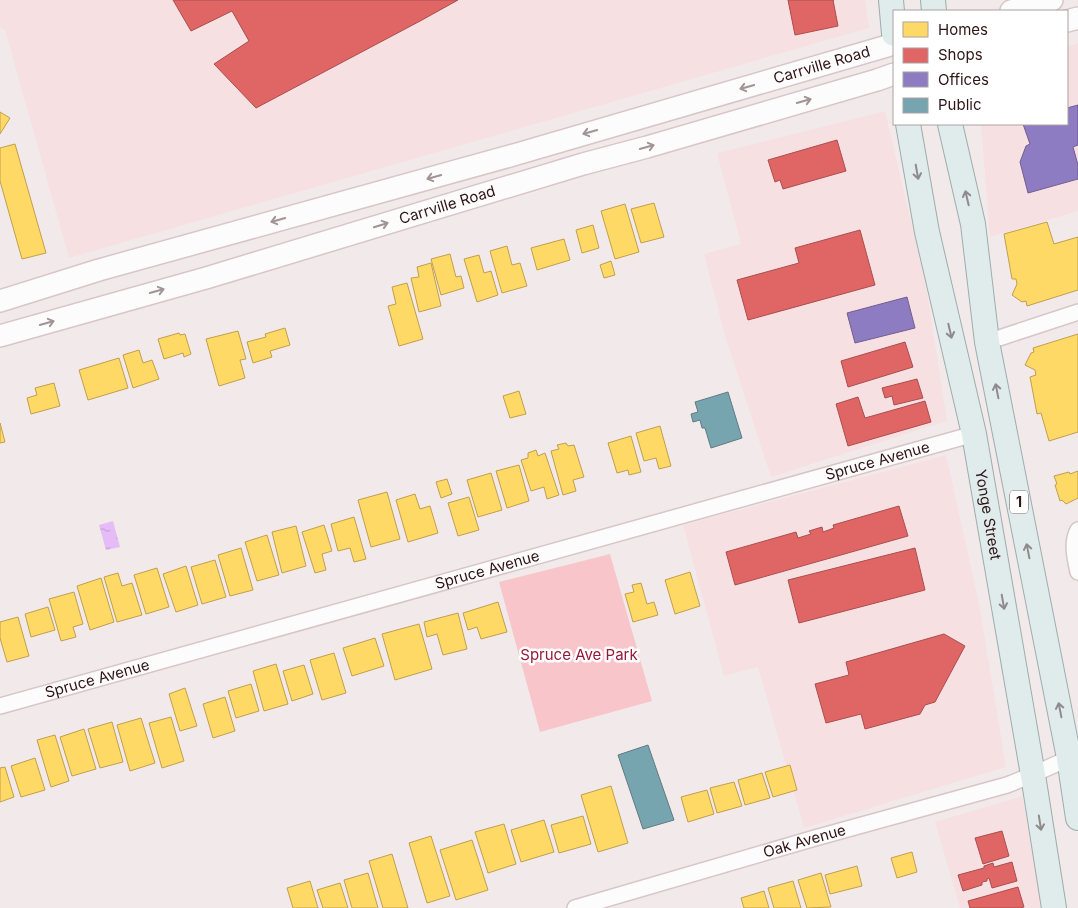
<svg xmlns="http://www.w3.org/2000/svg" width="1078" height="908" font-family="Inter,sans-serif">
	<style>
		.built { fill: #f7e0e1 }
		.green { fill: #f8c5ca }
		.water { fill: url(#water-ripples) }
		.homes { fill: #ffd966; stroke: #c19e4e }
		.shops { fill: #e06666; stroke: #ab4d4e }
		.offices { fill: #8e7cc3; stroke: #725d8f }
		.public { fill: #76a5af; stroke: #617a81 }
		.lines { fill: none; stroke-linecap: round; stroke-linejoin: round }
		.minor-casing { stroke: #d8c6c7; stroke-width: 18 }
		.secondary-casing { stroke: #d8c6c7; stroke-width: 24 }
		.primary-casing { stroke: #9eacac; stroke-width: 26 }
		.minor { stroke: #fdfcfc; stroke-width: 15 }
		.secondary { stroke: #fdfcfc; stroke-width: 21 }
		.primary { stroke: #e0ebeb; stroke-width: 24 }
		.oneway { stroke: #a09495 }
		.oneway2 { stroke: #908a8c }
		.labels { text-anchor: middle; stroke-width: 5; stroke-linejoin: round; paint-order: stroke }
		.shield { fill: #fff; stroke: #6d5a5d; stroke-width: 1 }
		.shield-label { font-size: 14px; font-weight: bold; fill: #2f1417 }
		.street-label { font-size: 15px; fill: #2f1417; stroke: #fff }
		.park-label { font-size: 15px; fill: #961a38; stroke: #fff }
	</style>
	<defs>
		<pattern id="water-ripples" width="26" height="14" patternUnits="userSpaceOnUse" patternTransform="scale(1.25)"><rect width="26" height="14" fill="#e5bcf7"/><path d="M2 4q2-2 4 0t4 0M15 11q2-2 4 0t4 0" fill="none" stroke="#c5a1d3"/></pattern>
	</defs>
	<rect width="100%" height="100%" fill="#f2eaea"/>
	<path class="built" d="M 0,0 L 865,0 L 869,28 L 69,258 L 5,30 L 0,28 Z
		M 1078,43 L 1078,211 L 990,237 L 981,124 L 1067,124 L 1067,47 Z
		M 885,111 L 926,285 L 947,421 L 771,477 L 725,336 L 704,254 L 741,244 L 717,153 Z
		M 946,455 L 979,603 L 1006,767 L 804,828 L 758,667 L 724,676 L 683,525 Z
		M 1022,796 L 1044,908 L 960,908 L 935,822 Z"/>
	<path class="green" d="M 610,554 L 652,701 L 540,732 L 499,582 Z"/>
	<path class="water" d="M 113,521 L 120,547 L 106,550 L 99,525 Z"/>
	<path class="homes" d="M 0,112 L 10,118 L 0,134 Z
		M 15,144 L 46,253 L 22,259 L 0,181 L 0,148 Z
		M 654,203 L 664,237 L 641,243 L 631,209 Z
		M 625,204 L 639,252 L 615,259 L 601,211 Z
		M 1047,222 L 1054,244 L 1078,237 L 1078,290 L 1027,306 L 1026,301 L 1022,302 L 1012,295 L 1017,284 L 1016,279 L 1012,279 L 1004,234 Z
		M 593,225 L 599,248 L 582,253 L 576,230 Z
		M 564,239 L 570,260 L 537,270 L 531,248 Z
		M 507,246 L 512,265 L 520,263 L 527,286 L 502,293 L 490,251 Z
		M 450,254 L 456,277 L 461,276 L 464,288 L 441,295 L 431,259 Z
		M 479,255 L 484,273 L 491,271 L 498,295 L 477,302 L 464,259 Z
		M 611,261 L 615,275 L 604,278 L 600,265 Z
		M 431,263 L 441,306 L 419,312 L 411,278 L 419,277 L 417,267 Z
		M 407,283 L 423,339 L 399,346 L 388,306 L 396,304 L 392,287 Z
		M 285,328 L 290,345 L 270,351 L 272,357 L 253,363 L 247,342 L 266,337 L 265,334 Z
		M 238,331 L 246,359 L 240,360 L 245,378 L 219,386 L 206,339 Z
		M 179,333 L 180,335 L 185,334 L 191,354 L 184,357 L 183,353 L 164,359 L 158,339 Z
		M 1078,334 L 1078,432 L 1049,441 L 1041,413 L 1037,414 L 1030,377 L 1036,375 L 1035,370 L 1025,365 L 1031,353 L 1034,352 L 1033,348 Z
		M 139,350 L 143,363 L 152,360 L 159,379 L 133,388 L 123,355 Z
		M 119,358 L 128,388 L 88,400 L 79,370 Z
		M 54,383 L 60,406 L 31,414 L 27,398 L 37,395 L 35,388 Z
		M 519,391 L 526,414 L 510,418 L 503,396 Z
		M 0,423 L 5,442 L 0,443 Z
		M 660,426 L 671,466 L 659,469 L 656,458 L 644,461 L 636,433 Z
		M 631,436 L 641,472 L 629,475 L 628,470 L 617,473 L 608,443 Z
		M 566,443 L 568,446 L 574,445 L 584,477 L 573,480 L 576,491 L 563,495 L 551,451 L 559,449 L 557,445 Z
		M 536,450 L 538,456 L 545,453 L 559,495 L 547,499 L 544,487 L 531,491 L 521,460 L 528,458 L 528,453 Z
		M 519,465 L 529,501 L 507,508 L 496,471 Z
		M 1078,471 L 1078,498 L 1066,504 L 1062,500 L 1060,501 L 1055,485 L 1057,484 L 1054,476 L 1069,472 L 1070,474 Z
		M 491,473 L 502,510 L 478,517 L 467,480 Z
		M 447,479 L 452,494 L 441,498 L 436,482 Z
		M 387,492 L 400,539 L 371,547 L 358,500 Z
		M 415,494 L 420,509 L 430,506 L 438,533 L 408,542 L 396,500 Z
		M 469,497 L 479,530 L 458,536 L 448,503 Z
		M 354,517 L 366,559 L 354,562 L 350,548 L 338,551 L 331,524 Z
		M 324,525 L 332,551 L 322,554 L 326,570 L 315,573 L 302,532 Z
		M 296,526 L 306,566 L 282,573 L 272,532 Z
		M 267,535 L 279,575 L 257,581 L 245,542 Z
		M 241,548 L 253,590 L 230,596 L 218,555 Z
		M 215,560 L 226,597 L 202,604 L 191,567 Z
		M 186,566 L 198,605 L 176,612 L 163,574 Z
		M 157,568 L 169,607 L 146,614 L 134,575 Z
		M 690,572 L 700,606 L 675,614 L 665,580 Z
		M 118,573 L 122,586 L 132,583 L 142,615 L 117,622 L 104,577 Z
		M 101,578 L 114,622 L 90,630 L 77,586 Z
		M 641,583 L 647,604 L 654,602 L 658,615 L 633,622 L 625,594 L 634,592 L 632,585 Z
		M 74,592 L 83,624 L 73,627 L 76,637 L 61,641 L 49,599 Z
		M 498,602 L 507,632 L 481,639 L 477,627 L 468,630 L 463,613 Z
		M 48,607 L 55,630 L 31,637 L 25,614 Z
		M 458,613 L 467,649 L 443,655 L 437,634 L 427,637 L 424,622 Z
		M 18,617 L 29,656 L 7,662 L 0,638 L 0,622 Z
		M 419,624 L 432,669 L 395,680 L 382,634 Z
		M 375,638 L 384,666 L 352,676 L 343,648 Z
		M 334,653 L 346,693 L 322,700 L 310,660 Z
		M 276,664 L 288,704 L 264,711 L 253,671 Z
		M 304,665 L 313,694 L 292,701 L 283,671 Z
		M 251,684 L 259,711 L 236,718 L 228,691 Z
		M 185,688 L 197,726 L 180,731 L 169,694 Z
		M 225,697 L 235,731 L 213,738 L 203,704 Z
		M 171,717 L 184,761 L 162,768 L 149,723 Z
		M 141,718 L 155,763 L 130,771 L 117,725 Z
		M 112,722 L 123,762 L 100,768 L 88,729 Z
		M 84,729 L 96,769 L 72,776 L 60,737 Z
		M 55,735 L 69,781 L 51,787 L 37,740 Z
		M 35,758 L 45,790 L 21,797 L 11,766 Z
		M 790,765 L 797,790 L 773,797 L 765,772 Z
		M 5,767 L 14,797 L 0,802 L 0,768 Z
		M 762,773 L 770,798 L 745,805 L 738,780 Z
		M 734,782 L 742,806 L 717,813 L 710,788 Z
		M 611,786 L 628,843 L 598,852 L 581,795 Z
		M 707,790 L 714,814 L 688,822 L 681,797 Z
		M 583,816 L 591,844 L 559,853 L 551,825 Z
		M 544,820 L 554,852 L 521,862 L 511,830 Z
		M 504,824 L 516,864 L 488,873 L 475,832 Z
		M 431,836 L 450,896 L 427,903 L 409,843 Z
		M 472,840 L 488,890 L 456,900 L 440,850 Z
		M 912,852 L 917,872 L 897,878 L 891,858 Z
		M 392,854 L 408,908 L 383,908 L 369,861 Z
		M 857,866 L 862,886 L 830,894 L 825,875 Z
		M 368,873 L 378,908 L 352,908 L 344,880 Z
		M 821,873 L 831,907 L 807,908 L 798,880 Z
		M 310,881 L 318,908 L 293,908 L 287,888 Z
		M 793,881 L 801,908 L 774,908 L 768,888 Z
		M 340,883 L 348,908 L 323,908 L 317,890 Z
		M 764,891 L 769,908 L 744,908 L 741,898 Z"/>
	<path class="shops" d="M 173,0 L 458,0 L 422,20 L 256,108 L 214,64 L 249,41 L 232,11 L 191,31 Z
		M 788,0 L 834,0 L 833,0 L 838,26 L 795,35 Z
		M 837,140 L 846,171 L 783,189 L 780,180 L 775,182 L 768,160 Z
		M 860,230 L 875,285 L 748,320 L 737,280 L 799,263 L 795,248 Z
		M 905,342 L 913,367 L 848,387 L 841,361 Z
		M 917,379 L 923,398 L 894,405 L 892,396 L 885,398 L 882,388 Z
		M 858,397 L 865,418 L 925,401 L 931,422 L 848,446 L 836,404 Z
		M 899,506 L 908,536 L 735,585 L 726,552 L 796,532 L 798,538 L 811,534 L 809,531 L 822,527 L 823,532 L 834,528 L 833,525 Z
		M 915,548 L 925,590 L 799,623 L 788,580 Z
		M 944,634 L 965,646 L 935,702 L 925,705 L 920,714 L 865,729 L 861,714 L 826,723 L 815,684 L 849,675 L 846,662 Z
		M 1002,831 L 1009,856 L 983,864 L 975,838 Z
		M 1012,862 L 1017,881 L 992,888 L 989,878 L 987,879 L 987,881 L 982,882 L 982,885 L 963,891 L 958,875 L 984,868 L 984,866 L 993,863 L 994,867 Z
		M 1018,887 L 1024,907 L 1019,908 L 970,908 L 968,901 Z"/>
	<path class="offices" d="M 1078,105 L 1078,145 L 1073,147 L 1078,165 L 1078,179 L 1028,193 L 1020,162 L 1026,146 L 1030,144 L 1023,124 L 1067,124 L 1067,108 Z
		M 907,297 L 915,328 L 855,343 L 847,313 Z"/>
	<path class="public" d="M 728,392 L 742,438 L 711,448 L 705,428 L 702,428 L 700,420 L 693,422 L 691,414 L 698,412 L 695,402 Z
		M 648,745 L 674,820 L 643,829 L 618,755 Z"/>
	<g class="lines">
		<defs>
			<g id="minor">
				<path d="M 987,342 L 1078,312"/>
				<path d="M 1078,530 C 1071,542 1075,558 1078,572"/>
				<path id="s1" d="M 0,706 L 974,434"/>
				<path id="s2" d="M 575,908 L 815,838 L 1007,785 C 1031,776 1053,765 1077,755"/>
			</g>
			<g id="secondary">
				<path d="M 1011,11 L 1052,0"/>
				<path d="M 1067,21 L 1078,18"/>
				<path id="s3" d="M 0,301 L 99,270 L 517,154 L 894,44"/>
				<path id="s4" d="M 0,336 L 206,278 L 583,164 L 647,147 L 877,80 L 894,74"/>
			</g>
			<g id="primary">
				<path d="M 891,0 L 894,34"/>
				<path d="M 933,0 L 934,11"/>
				<path id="s5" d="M 908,124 L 927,232 L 974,434 L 1033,775 L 1054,908"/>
				<path d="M 950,124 L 973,224 L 987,342 L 1069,758 L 1078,818"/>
			</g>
		</defs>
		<use href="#minor" class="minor-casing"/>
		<use href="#secondary" class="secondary-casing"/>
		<use href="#primary" class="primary-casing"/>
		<use href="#minor" class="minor"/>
		<use href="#secondary" class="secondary"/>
		<use href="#primary" class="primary"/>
	</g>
	<defs><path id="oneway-shaft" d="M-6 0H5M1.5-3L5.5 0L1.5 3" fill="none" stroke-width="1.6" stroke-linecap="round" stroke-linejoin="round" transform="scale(1.25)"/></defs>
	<g class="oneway">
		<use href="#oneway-shaft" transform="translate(747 87) rotate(164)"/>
		<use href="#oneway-shaft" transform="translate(804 101) rotate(-16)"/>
		<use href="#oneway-shaft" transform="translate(590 132) rotate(164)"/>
		<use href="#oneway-shaft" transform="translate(647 147) rotate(-16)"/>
		<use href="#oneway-shaft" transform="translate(434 177) rotate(164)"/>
		<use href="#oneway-shaft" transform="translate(278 220) rotate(164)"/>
		<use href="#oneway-shaft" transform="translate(381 225) rotate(-17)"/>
		<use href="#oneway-shaft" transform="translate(157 291) rotate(-16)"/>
		<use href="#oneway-shaft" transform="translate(47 323) rotate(-16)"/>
	</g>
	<g class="oneway2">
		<use href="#oneway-shaft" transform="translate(917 172) rotate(80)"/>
		<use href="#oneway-shaft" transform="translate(967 198) rotate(-103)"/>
		<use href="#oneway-shaft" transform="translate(950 331) rotate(77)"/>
		<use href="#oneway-shaft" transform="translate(997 391) rotate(-101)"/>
		<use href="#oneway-shaft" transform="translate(1028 551) rotate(-101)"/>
		<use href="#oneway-shaft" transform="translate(1003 602) rotate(80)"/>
		<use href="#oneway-shaft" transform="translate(1060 710) rotate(-101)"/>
		<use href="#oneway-shaft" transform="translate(1040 823) rotate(81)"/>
	</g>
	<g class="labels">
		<rect class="shield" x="1010" y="490.5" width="18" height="23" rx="4"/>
		<g class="shield-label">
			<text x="1019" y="507">1</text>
		</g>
		<g class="street-label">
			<text dy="5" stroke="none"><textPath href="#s3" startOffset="855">Carrville Road</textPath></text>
			<text dy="5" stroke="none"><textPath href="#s4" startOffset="466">Carrville Road</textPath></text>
			<text dy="5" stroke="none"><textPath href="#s1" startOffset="911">Spruce Avenue</textPath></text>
			<text dy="5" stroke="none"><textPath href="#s5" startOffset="399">Yonge Street</textPath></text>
			<text dy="5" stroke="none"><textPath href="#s1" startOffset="506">Spruce Avenue</textPath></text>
			<text dy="5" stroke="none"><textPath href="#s1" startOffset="101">Spruce Avenue</textPath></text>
			<text dy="5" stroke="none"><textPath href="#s2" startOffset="239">Oak Avenue</textPath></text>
		</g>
		<g class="park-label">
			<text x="579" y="660">Spruce Ave Park</text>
		</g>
	</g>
	<rect x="893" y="10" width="175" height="115" fill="#ffffff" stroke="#aca1a2"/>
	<rect x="903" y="22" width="25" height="15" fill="#ffd966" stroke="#aca1a2"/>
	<text x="938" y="35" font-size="15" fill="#2f1417">Homes</text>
	<rect x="903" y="48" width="25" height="15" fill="#e06666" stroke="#aca1a2"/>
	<text x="938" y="60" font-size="15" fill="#2f1417">Shops</text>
	<rect x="903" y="72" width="25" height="15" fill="#8e7cc3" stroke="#aca1a2"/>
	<text x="938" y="85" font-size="15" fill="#2f1417">Offices</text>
	<rect x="903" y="98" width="25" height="15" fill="#76a5af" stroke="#aca1a2"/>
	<text x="938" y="110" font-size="15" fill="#2f1417">Public</text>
</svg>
